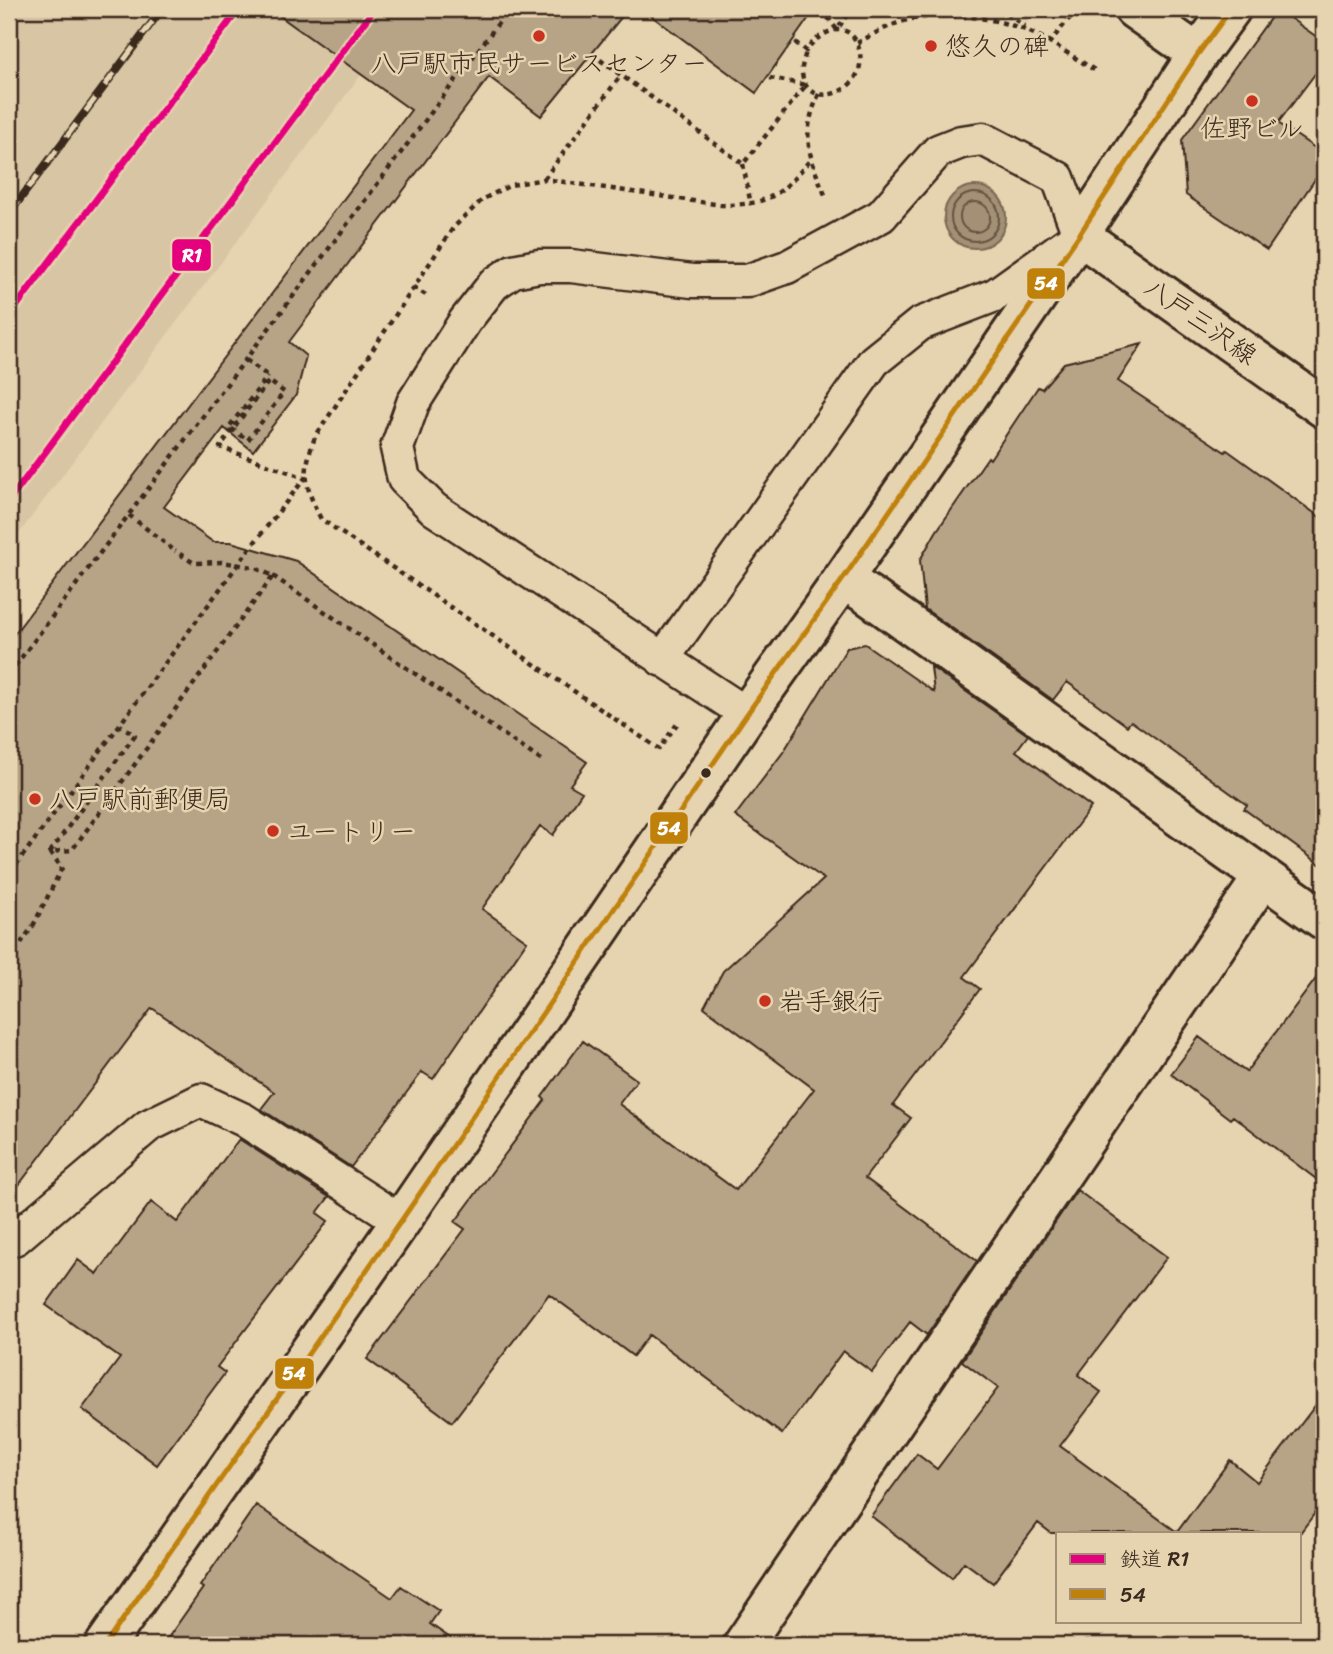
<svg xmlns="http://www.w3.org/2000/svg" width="1333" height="1654" font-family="Sriracha,'Klee One',sans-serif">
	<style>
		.built { fill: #d8c5a4 }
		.water { fill: #a39076; stroke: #796753; stroke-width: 2 }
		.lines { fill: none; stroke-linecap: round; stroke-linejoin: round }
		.shore { stroke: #655341; stroke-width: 2 }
		.building { fill: #b7a487; stroke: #3b2a1e; stroke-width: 2 }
		.lane-casing { stroke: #3b2a1e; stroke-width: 37 }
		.street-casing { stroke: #3b2a1e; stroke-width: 44 }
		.secondary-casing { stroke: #3b2a1e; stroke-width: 44 }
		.primary-casing { stroke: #3b2a1e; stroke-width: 44 }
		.path { stroke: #3b2a1e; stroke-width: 4.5; stroke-dasharray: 5 5; stroke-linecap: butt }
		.lane { stroke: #e6d3b0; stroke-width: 32 }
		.street { stroke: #e6d3b0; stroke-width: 38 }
		.secondary { stroke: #e6d3b0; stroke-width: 38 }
		.primary { stroke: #e6d3b0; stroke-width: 38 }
		.rail-casing { stroke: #3b2a1e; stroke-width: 8 }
		.rail { stroke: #e6d3b0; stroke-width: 5; stroke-dasharray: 16; stroke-linecap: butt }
		.path-bridge { stroke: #3b2a1e; stroke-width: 4.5; stroke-dasharray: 5 5; stroke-linecap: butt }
		.bus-1-casing { stroke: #e6d3b0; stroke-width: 10 }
		.bus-1 { stroke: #bf8109; stroke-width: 5 }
		.rail-1-casing { stroke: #e6d3b0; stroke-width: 12 }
		.rail-1 { stroke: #e5007d; stroke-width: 7 }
		.poi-dot { fill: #c8321e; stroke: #e6d3b0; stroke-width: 2.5 }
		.bus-dot { fill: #3b2a1e; stroke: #e6d3b0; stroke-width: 2.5 }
		.labels { text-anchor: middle; stroke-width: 5; stroke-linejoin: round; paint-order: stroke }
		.poi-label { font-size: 26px; fill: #3b2a1e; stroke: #e6d3b0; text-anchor: start }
		.street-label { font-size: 26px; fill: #3b2a1e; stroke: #e6d3b0 }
		.line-badge { stroke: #e6d3b0; stroke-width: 2.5 }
		.badge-label { font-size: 19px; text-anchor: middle; font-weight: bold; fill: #fff }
	</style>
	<rect width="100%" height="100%" fill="#e6d3b0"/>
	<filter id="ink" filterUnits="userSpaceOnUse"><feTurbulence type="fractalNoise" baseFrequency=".0143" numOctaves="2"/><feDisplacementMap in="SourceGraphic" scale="14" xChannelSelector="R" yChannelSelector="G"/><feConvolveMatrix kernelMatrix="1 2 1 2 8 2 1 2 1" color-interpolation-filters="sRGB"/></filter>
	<g filter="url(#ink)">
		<path class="built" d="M 9,9 L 410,9 L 9,547 Z"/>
		<path class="water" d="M944 217a31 31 0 1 1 62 0a31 31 0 1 1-62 0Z"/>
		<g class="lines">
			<path class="shore" d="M951 217a24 24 0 1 1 48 0a24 24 0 1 1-48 0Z
				M960 217a15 15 0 1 1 30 0a15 15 0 1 1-30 0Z"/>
		</g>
		<path class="building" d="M 270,9 L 628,9 L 541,116 L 489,77 L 289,342 L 306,356 L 296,395 L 253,451 L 224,428 L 164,507 L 213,542 L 231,542 L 296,561 L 587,762 L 570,785 L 582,792 L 553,835 L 540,826 L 482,909 L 527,941 L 433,1079 L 422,1072 L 351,1167 L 261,1109 L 274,1092 L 152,1008 L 9,1198 L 9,641 L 411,110 Z
			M 642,9 L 815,9 L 756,93 Z
			M 1277,9 L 1324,42 L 1324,62 L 1278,123 L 1324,154 L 1324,166 L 1267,250 L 1186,195 L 1182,140 Z
			M 1142,344 L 1118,381 L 1225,452 L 1227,450 L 1324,520 L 1324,867 L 1244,809 L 1247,805 L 1131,721 L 1127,726 L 1067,682 L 1053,700 L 925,609 L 920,560 L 936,532 L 988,457 L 990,459 L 1038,387 L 1042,389 L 1064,363 Z
			M 865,644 L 934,692 L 931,667 L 1028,735 L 1016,751 L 1091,807 L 964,977 L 980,989 L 893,1105 L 911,1118 L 865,1178 L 977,1261 L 927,1335 L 910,1322 L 872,1372 L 843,1351 L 782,1434 L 649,1335 L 633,1356 L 549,1294 L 452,1422 L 367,1359 L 465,1229 L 455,1222 L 545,1100 L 542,1097 L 583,1041 L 637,1080 L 619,1104 L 736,1190 L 814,1089 L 704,1007 L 723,971 L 824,879 L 735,816 L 784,751 L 847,648 Z
			M 1324,968 L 1324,1185 L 1233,1116 L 1230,1119 L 1171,1074 L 1199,1037 L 1246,1072 Z
			M 239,1139 L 329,1197 L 317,1213 L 328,1221 L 217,1367 L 225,1373 L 157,1465 L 82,1409 L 120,1358 L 46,1305 L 78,1260 L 97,1274 L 151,1202 L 177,1222 Z
			M 1077,1190 L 1167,1257 L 1078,1375 L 1101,1392 L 1060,1446 L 1177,1532 L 1230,1460 L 1257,1482 L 1324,1394 L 1324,1501 L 1300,1533 L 1051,1533 L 1038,1523 L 993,1583 L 964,1562 L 952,1578 L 871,1516 L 917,1454 L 937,1469 L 998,1388 L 962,1361 Z
			M 256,1505 L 392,1598 L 401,1586 L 439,1611 L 430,1624 L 460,1645 L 163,1645 L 203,1588 L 200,1586 Z"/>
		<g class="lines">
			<defs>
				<path id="lane" d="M 662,660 L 874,361 L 920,324 L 995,295 L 1079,235 L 1058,178 L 983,139 L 961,142 L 938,151 L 881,216 L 787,267 L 747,281 L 692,281 L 571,266 L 539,266 L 513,271 L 494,284 L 465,321 L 413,403 L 397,448 L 404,479 L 434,509 L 747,714
					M 9,1241 L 16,1238 L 148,1126 L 201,1100 L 244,1120 L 401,1221"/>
				<path id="street" d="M 1134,9 L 1198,54
					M 843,579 L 871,597 L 1324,920
					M 743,1645 L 1263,877"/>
				<path id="secondary" d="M 105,1645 L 401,1221 L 747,714 L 843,579 L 1079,235 L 1198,54 L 1231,9"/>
				<path id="primary" d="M 1079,235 L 1324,408"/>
			</defs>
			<use href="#lane" class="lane-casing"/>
			<use href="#street" class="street-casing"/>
			<use href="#secondary" class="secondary-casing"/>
			<use href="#primary" class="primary-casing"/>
			<path class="path" d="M 822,9 L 837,30 L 851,9
				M 998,9 L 1025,26
				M 1077,9 L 1050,42 L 1096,71
				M 795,42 L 806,51 C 816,35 845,17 857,43 C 877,92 804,115 802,72 C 801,66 805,57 806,51
				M 857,43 C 874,34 892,23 912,19 C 959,11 1008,18 1050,42
				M 592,54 L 743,164 L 806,85 L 770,78
				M 819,94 C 800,136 809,157 826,197
				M 743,164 L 751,205
				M 544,179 L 621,75
				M 413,287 L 429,297
				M 246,360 L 268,376
				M 129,515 L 175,551
				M 273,576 L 542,761
				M 9,674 L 509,9
				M 677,724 L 659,749 L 321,519 C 304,486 302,472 315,437 L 453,228 L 483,199 L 511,185 L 544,179 L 721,205 C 769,205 780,196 810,160
				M 50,852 L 135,735 L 120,725
				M 16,865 L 251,547 L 305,478 L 220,447 L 235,426
				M 9,960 L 33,926"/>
			<use href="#lane" class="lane"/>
			<use href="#street" class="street"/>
			<use href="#secondary" class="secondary"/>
			<use href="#primary" class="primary"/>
			<defs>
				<path id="rail" d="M 9,214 L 162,9
					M 9,316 L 239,9"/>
			</defs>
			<use href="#rail" class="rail-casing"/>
			<use href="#rail" class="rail"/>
			<path class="path-bridge" d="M 235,426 L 269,381 L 284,392 L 248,440 L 229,427 L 268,376
				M 33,926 L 62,868 L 50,852 L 72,850 L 273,576 L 253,567 L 222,562 L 194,563 L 175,551"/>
			<defs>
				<path id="bus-1" d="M 105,1645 L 401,1221 L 747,714 L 843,579 L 1079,235 L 1198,54 L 1231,9"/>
			</defs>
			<use href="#bus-1" class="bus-1-casing"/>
			<use href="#bus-1" class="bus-1"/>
			<defs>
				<path id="rail-1" d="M 9,316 L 239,9
					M 9,501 L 374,9"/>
			</defs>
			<use href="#rail-1" class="rail-1-casing"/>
			<use href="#rail-1" class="rail-1"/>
		</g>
	</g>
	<g class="poi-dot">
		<circle cx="539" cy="36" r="7"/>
		<circle cx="931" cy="46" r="7"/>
		<circle cx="1252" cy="101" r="7"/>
		<circle cx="35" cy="799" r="7"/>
		<circle cx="273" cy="831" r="7"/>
		<circle cx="765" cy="1001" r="7"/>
	</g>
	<circle class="bus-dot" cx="706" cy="773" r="6"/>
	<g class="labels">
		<g class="poi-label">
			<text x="945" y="55">悠久の碑</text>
			<text x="539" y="72" text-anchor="middle">八戸駅市民サービスセンター</text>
			<text x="1252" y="137" text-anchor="middle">佐野ビル</text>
			<text x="49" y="808">八戸駅前郵便局</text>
			<text x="287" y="840">ユートリー</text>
			<text x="779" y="1010">岩手銀行</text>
		</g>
		<g class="street-label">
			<text transform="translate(1201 321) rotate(35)" y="9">八戸三沢線</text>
		</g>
	</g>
	<g class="line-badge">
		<rect x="171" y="238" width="41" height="34" rx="7" fill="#e5007d"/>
		<rect x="1026" y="267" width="40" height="33" rx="7" fill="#bf8109"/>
		<rect x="649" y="811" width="40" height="34" rx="7" fill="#bf8109"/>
		<rect x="274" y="1357" width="41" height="33" rx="7" fill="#bf8109"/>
	</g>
	<g class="badge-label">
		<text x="192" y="262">R1</text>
		<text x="1046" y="290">54</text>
		<text x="669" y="835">54</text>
		<text x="294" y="1380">54</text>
	</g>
	<rect width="1333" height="1654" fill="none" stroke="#e6d3b0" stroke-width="35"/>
	<rect x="18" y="18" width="1298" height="1619" fill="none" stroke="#3b2a1e" stroke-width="2.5" filter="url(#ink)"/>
	<rect x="1056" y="1532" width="245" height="91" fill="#e6d3b0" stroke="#a28f76" stroke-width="2"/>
	<rect x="1070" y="1554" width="35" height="10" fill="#e5007d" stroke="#a28f76" stroke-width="2"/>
	<text x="1120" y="1566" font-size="21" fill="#3b2a1e">鉄道 R1</text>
	<rect x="1070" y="1589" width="35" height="10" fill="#bf8109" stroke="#a28f76" stroke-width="2"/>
	<text x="1120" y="1602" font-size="21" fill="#3b2a1e">54</text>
</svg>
